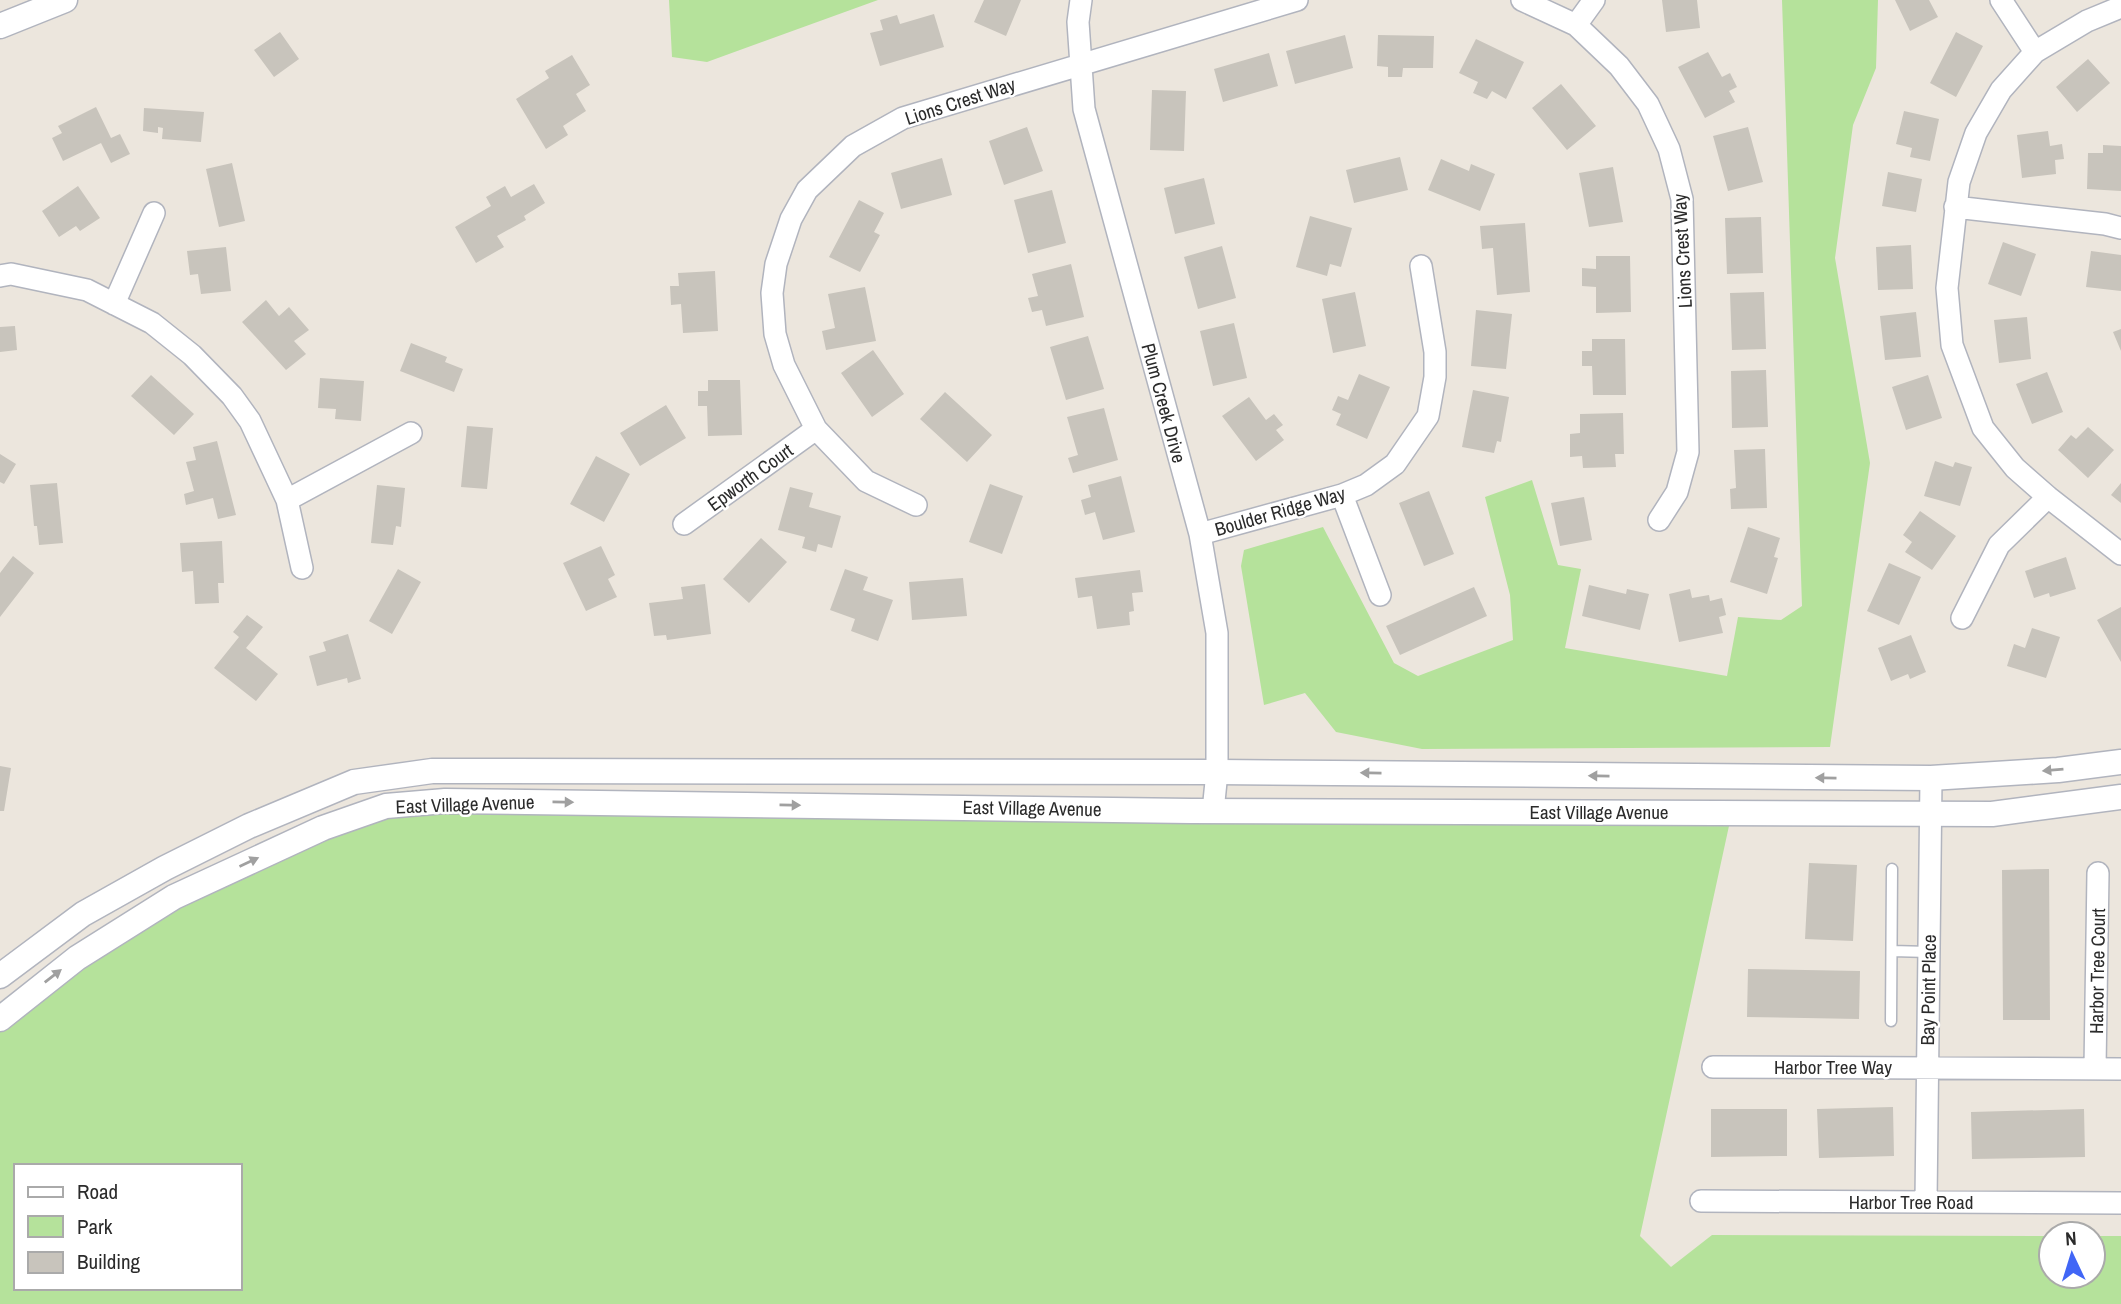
<svg xmlns="http://www.w3.org/2000/svg" width="2121" height="1304" font-family="'Archivo Narrow',sans-serif">
	<style>
		.green { fill: #b5e29b; fill-rule: evenodd }
		.building { fill: #c8c4bc }
		.lines { fill: none; stroke-linecap: round; stroke-linejoin: round }
		.service-casing { stroke: #b1b4be; stroke-width: 13 }
		.minor-casing { stroke: #b1b4be; stroke-width: 24 }
		.tertiary-casing { stroke: #b1b4be; stroke-width: 27 }
		.service { stroke: #fff; stroke-width: 10 }
		.minor { stroke: #fff; stroke-width: 21 }
		.tertiary { stroke: #fff; stroke-width: 24 }
		.oneway { fill: #a0a0a0 }
		.labels { text-anchor: middle; stroke-width: 5; stroke-linejoin: round; paint-order: stroke }
		.street-label { font-size: 19px; fill: #2b2b2b; stroke: #fff }
	</style>
	<rect width="100%" height="100%" fill="#ece6dd"/>
	<path class="green" d="M 669,0 L 878,0 L 707,62 L 672,57 Z
		M 1782,0 L 1878,0 L 1876,68 L 1853,125 L 1835,258 L 1870,463 L 1830,747 L 1422,749 L 1336,732 L 1305,693 L 1264,705 L 1241,566 L 1244,550 L 1323,527 L 1394,663 L 1418,676 L 1513,640 L 1510,595 L 1485,497 L 1532,480 L 1558,565 L 1581,569 L 1565,648 L 1727,676 L 1738,617 L 1781,620 L 1802,606 Z
		M 386,806 L 1732,812 L 1640,1236 L 1671,1267 L 1712,1235 L 2051,1236 L 2051,1276 L 2093,1276 L 2093,1236 L 2121,1236 L 2121,1304 L 0,1304 L 0,1019 L 77,958 ZM 16,1166 L 240,1166 L 240,1288 L 16,1288 Z"/>
	<path class="building" d="M 984,0 L 1021,0 L 1006,36 L 974,22 Z
		M 1662,0 L 1697,0 L 1700,28 L 1666,32 Z
		M 1895,0 L 1929,0 L 1938,17 L 1910,31 Z
		M 934,14 L 944,47 L 880,66 L 870,33 L 883,30 L 880,20 L 897,15 L 900,24 Z
		M 280,32 L 299,59 L 274,77 L 254,50 Z
		M 1956,32 L 1983,46 L 1956,97 L 1930,83 Z
		M 1345,35 L 1353,68 L 1295,84 L 1286,51 Z
		M 1378,35 L 1434,36 L 1433,68 L 1403,68 L 1402,77 L 1388,77 L 1388,67 L 1377,66 Z
		M 1476,39 L 1524,62 L 1506,99 L 1492,91 L 1487,99 L 1473,93 L 1478,82 L 1459,73 Z
		M 1708,52 L 1722,77 L 1730,73 L 1737,87 L 1729,91 L 1735,102 L 1705,118 L 1678,67 Z
		M 1269,53 L 1278,86 L 1223,102 L 1214,69 Z
		M 572,55 L 590,85 L 576,94 L 586,111 L 563,126 L 568,135 L 546,149 L 516,99 L 549,78 L 545,71 Z
		M 2088,59 L 2110,83 L 2077,112 L 2056,87 Z
		M 1561,84 L 1596,126 L 1567,150 L 1532,108 Z
		M 1152,90 L 1186,91 L 1184,151 L 1150,150 Z
		M 96,107 L 111,138 L 120,134 L 130,154 L 111,163 L 101,143 L 63,161 L 52,138 L 62,133 L 58,126 Z
		M 144,108 L 204,112 L 201,142 L 162,139 L 163,128 L 158,127 L 158,133 L 143,131 Z
		M 1904,111 L 1939,119 L 1930,161 L 1910,157 L 1912,148 L 1896,144 Z
		M 1027,127 L 1043,171 L 1004,185 L 989,141 Z
		M 1748,127 L 1763,182 L 1728,191 L 1713,136 Z
		M 2048,131 L 2050,146 L 2062,144 L 2064,159 L 2055,160 L 2056,174 L 2022,178 L 2017,135 Z
		M 2103,145 L 2121,146 L 2121,191 L 2087,189 L 2088,153 L 2103,153 Z
		M 1400,157 L 1408,190 L 1354,203 L 1346,170 Z
		M 942,158 L 952,195 L 901,209 L 891,173 Z
		M 1441,159 L 1469,171 L 1471,164 L 1495,174 L 1480,211 L 1428,190 Z
		M 232,163 L 245,221 L 219,227 L 206,169 Z
		M 1613,167 L 1623,222 L 1589,227 L 1579,173 Z
		M 1888,172 L 1922,179 L 1916,212 L 1882,206 Z
		M 1204,178 L 1215,224 L 1175,234 L 1164,188 Z
		M 534,184 L 545,203 L 524,216 L 526,220 L 497,236 L 504,247 L 476,263 L 455,227 L 491,206 L 486,197 L 505,186 L 511,197 Z
		M 78,186 L 100,218 L 80,231 L 76,226 L 59,237 L 42,211 Z
		M 1052,190 L 1066,243 L 1028,253 L 1014,200 Z
		M 859,200 L 884,213 L 874,232 L 880,235 L 860,272 L 829,257 Z
		M 1310,216 L 1352,228 L 1341,267 L 1330,264 L 1327,276 L 1296,267 Z
		M 1761,217 L 1763,273 L 1727,274 L 1725,218 Z
		M 1525,223 L 1530,292 L 1497,295 L 1493,248 L 1482,249 L 1480,226 Z
		M 2003,242 L 2036,254 L 2021,296 L 1988,284 Z
		M 1911,245 L 1913,289 L 1878,290 L 1876,247 Z
		M 1222,246 L 1236,298 L 1198,309 L 1184,257 Z
		M 226,247 L 231,291 L 201,294 L 198,274 L 190,275 L 187,251 Z
		M 2091,251 L 2121,255 L 2121,291 L 2086,287 Z
		M 1596,256 L 1630,256 L 1631,312 L 1596,313 L 1596,287 L 1582,286 L 1582,268 L 1596,269 Z
		M 1071,264 L 1084,317 L 1046,326 L 1042,310 L 1032,312 L 1028,298 L 1038,296 L 1032,274 Z
		M 715,271 L 718,331 L 683,333 L 681,304 L 671,305 L 670,286 L 679,286 L 678,273 Z
		M 865,287 L 876,341 L 826,350 L 822,331 L 835,328 L 828,294 Z
		M 1355,292 L 1366,346 L 1333,353 L 1322,299 Z
		M 1764,292 L 1766,349 L 1732,350 L 1730,293 Z
		M 266,300 L 279,316 L 289,307 L 309,330 L 294,341 L 306,354 L 286,370 L 242,322 Z
		M 1476,310 L 1512,314 L 1506,369 L 1471,366 Z
		M 1916,312 L 1921,357 L 1885,360 L 1880,316 Z
		M 2027,317 L 2031,359 L 1999,363 L 1994,320 Z
		M 1234,323 L 1247,378 L 1213,386 L 1200,331 Z
		M 15,326 L 17,350 L 0,352 L 0,327 Z
		M 2121,329 L 2121,351 L 2113,332 Z
		M 1088,336 L 1104,389 L 1066,400 L 1050,347 Z
		M 1592,339 L 1625,339 L 1626,395 L 1593,395 L 1592,366 L 1582,366 L 1582,351 L 1592,351 Z
		M 411,343 L 447,357 L 445,362 L 463,369 L 454,392 L 400,371 Z
		M 873,350 L 904,394 L 872,417 L 841,373 Z
		M 1766,370 L 1768,427 L 1732,428 L 1731,371 Z
		M 2047,372 L 2063,412 L 2032,424 L 2016,384 Z
		M 1359,374 L 1390,387 L 1367,439 L 1336,425 L 1341,414 L 1332,410 L 1338,396 L 1348,400 Z
		M 151,375 L 194,414 L 174,435 L 131,396 Z
		M 1928,375 L 1942,418 L 1906,430 L 1892,387 Z
		M 320,378 L 364,381 L 361,421 L 335,419 L 336,409 L 318,408 Z
		M 708,380 L 740,380 L 742,435 L 708,436 L 707,406 L 698,406 L 698,391 L 708,391 Z
		M 1473,390 L 1509,397 L 1501,442 L 1497,441 L 1494,453 L 1462,447 Z
		M 945,392 L 992,435 L 967,462 L 920,419 Z
		M 1249,397 L 1266,420 L 1274,414 L 1283,425 L 1276,430 L 1284,440 L 1256,461 L 1222,416 Z
		M 666,405 L 686,438 L 640,466 L 620,433 Z
		M 1104,408 L 1118,460 L 1073,473 L 1068,458 L 1078,455 L 1067,417 Z
		M 1623,413 L 1624,454 L 1615,454 L 1616,467 L 1583,468 L 1582,456 L 1570,457 L 1570,434 L 1580,433 L 1580,414 Z
		M 467,426 L 493,428 L 487,489 L 461,487 Z
		M 2088,427 L 2114,450 L 2088,478 L 2058,450 L 2071,435 L 2076,439 Z
		M 217,441 L 236,515 L 218,519 L 213,498 L 186,505 L 184,494 L 194,491 L 186,462 L 196,460 L 193,447 Z
		M 1765,449 L 1767,508 L 1731,509 L 1730,489 L 1736,488 L 1734,450 Z
		M 0,454 L 16,464 L 4,484 L 0,482 Z
		M 596,456 L 630,474 L 604,522 L 570,504 Z
		M 1935,461 L 1953,467 L 1955,462 L 1972,467 L 1960,506 L 1924,496 Z
		M 1121,476 L 1135,532 L 1103,540 L 1095,512 L 1085,515 L 1081,500 L 1091,497 L 1088,485 Z
		M 57,483 L 63,543 L 39,545 L 37,526 L 34,526 L 30,485 Z
		M 2121,483 L 2121,503 L 2111,495 Z
		M 990,484 L 1023,496 L 1002,554 L 969,542 Z
		M 377,485 L 405,488 L 401,527 L 396,526 L 393,545 L 371,543 Z
		M 790,487 L 813,493 L 809,507 L 841,516 L 832,548 L 818,544 L 816,552 L 802,548 L 805,537 L 778,530 Z
		M 1429,491 L 1454,554 L 1424,566 L 1399,503 Z
		M 1584,497 L 1592,540 L 1560,546 L 1551,503 Z
		M 1920,511 L 1956,536 L 1932,570 L 1905,552 L 1912,542 L 1903,535 Z
		M 1748,527 L 1780,538 L 1774,557 L 1778,558 L 1767,594 L 1730,582 Z
		M 761,538 L 787,562 L 749,603 L 723,579 Z
		M 222,541 L 224,583 L 218,583 L 219,603 L 195,604 L 193,571 L 182,572 L 180,543 Z
		M 601,546 L 615,575 L 608,579 L 617,597 L 586,611 L 563,563 Z
		M 13,556 L 34,573 L 0,617 L 0,573 Z
		M 2066,557 L 2076,589 L 2050,597 L 2049,593 L 2034,598 L 2025,571 Z
		M 1889,563 L 1921,577 L 1899,625 L 1867,611 Z
		M 398,569 L 421,582 L 392,634 L 369,621 Z
		M 845,569 L 868,577 L 863,590 L 893,600 L 878,641 L 851,631 L 855,619 L 830,610 Z
		M 1140,570 L 1143,592 L 1132,593 L 1134,611 L 1129,612 L 1130,625 L 1097,629 L 1092,596 L 1078,598 L 1075,578 Z
		M 963,578 L 967,616 L 912,620 L 909,582 Z
		M 705,584 L 711,634 L 667,640 L 666,635 L 654,636 L 649,603 L 683,599 L 681,587 Z
		M 1589,585 L 1626,594 L 1627,589 L 1649,594 L 1640,630 L 1582,616 Z
		M 1474,587 L 1487,616 L 1400,655 L 1386,626 Z
		M 1690,589 L 1692,598 L 1709,595 L 1710,601 L 1722,598 L 1726,615 L 1719,617 L 1723,633 L 1679,642 L 1669,594 Z
		M 2121,607 L 2121,662 L 2097,620 Z
		M 247,615 L 263,627 L 246,648 L 278,674 L 256,701 L 214,668 L 239,637 L 233,632 Z
		M 2032,628 L 2060,637 L 2046,678 L 2007,666 L 2014,644 L 2025,648 Z
		M 348,634 L 361,679 L 348,683 L 347,678 L 317,686 L 309,656 L 326,651 L 323,642 Z
		M 1911,635 L 1926,672 L 1910,679 L 1908,674 L 1891,681 L 1878,648 Z
		M 0,766 L 11,768 L 4,811 L 0,811 Z
		M 1809,863 L 1857,865 L 1853,941 L 1805,939 Z
		M 2049,869 L 2050,1020 L 2003,1020 L 2002,870 Z
		M 1748,969 L 1860,971 L 1859,1019 L 1747,1017 Z
		M 1893,1107 L 1894,1156 L 1819,1158 L 1817,1109 Z
		M 1711,1109 L 1787,1109 L 1787,1156 L 1711,1157 Z
		M 2084,1109 L 2085,1157 L 1972,1159 L 1971,1112 Z"/>
	<g class="lines">
		<defs>
			<path id="service" d="M 1892,951 L 1929,952
				M 1891,1021 L 1892,869"/>
			<path id="minor" d="M 1081,0 L 1078,22 L 1084,109 L 1200,534 L 1217,633 L 1217,772 L 1213,811
				M 1522,0 L 1576,25 L 1619,66 L 1648,104 L 1669,149 L 1682,199 L 1688,452 L 1677,492 L 1659,520
				M 2001,0 L 2035,52
				M 2121,7 L 2087,21 L 2035,52 L 2001,90 L 1976,133 L 1959,182 L 1947,288 L 1952,345 L 1983,428 L 2015,468 L 2048,497 L 2121,554
				M 1576,25 L 1594,0
				M 1955,207 L 2105,224 L 2121,228
				M 0,276 L 11,274 L 87,290 L 152,323 L 192,355 L 232,396 L 250,421 L 287,500 L 302,568
				M 114,304 L 154,213
				M 1342,495 L 1380,595
				M 287,500 L 411,433
				M 916,505 L 866,481 L 816,429 L 784,365 L 775,334 L 772,293 L 776,264 L 791,219 L 807,190 L 853,146 L 903,118 L 1297,0
				M 684,524 L 816,429
				M 1200,534 L 1342,495 L 1366,485 L 1395,464 L 1428,416 L 1435,377 L 1435,352 L 1421,266
				M 1962,618 L 1999,545 L 2048,497
				M 1713,1067 L 2121,1069
				M 2095,1068 L 2098,873
				M 1701,1201 L 2121,1203
				M 1926,1202 L 1931,778"/>
			<path id="tertiary" d="M 0,26 L 65,0
				M 0,976 L 83,914 L 165,868 L 249,826 L 354,782 L 432,771 L 1217,772 L 1931,778 L 2058,770 L 2121,762
				M 0,1019 L 77,958 L 174,897 L 323,828 L 386,806 L 445,801 L 1191,811 L 1992,814 L 2121,797"/>
		</defs>
		<use href="#service" class="service-casing"/>
		<use href="#minor" class="minor-casing"/>
		<use href="#tertiary" class="tertiary-casing"/>
		<use href="#service" class="service"/>
		<use href="#minor" class="minor"/>
		<use href="#tertiary" class="tertiary"/>
	</g>
	<defs><path id="oneway-solid" d="M-6-.8H1V-3.2L6.5 0L1 3.2V.8H-6Z" transform="scale(1.75)"/></defs>
	<g class="oneway">
		<use href="#oneway-solid" transform="translate(2053 770) rotate(175)"/>
		<use href="#oneway-solid" transform="translate(1371 773) rotate(-179)"/>
		<use href="#oneway-solid" transform="translate(1599 776) rotate(-179)"/>
		<use href="#oneway-solid" transform="translate(1826 778) rotate(-179)"/>
		<use href="#oneway-solid" transform="translate(563 802) rotate(1)"/>
		<use href="#oneway-solid" transform="translate(790 805) rotate(1)"/>
		<use href="#oneway-solid" transform="translate(249 862) rotate(-25)"/>
		<use href="#oneway-solid" transform="translate(53 976) rotate(-38)"/>
	</g>
	<g class="labels">
		<g class="street-label">
			<text transform="translate(960 101) rotate(-18)" y="7">Lions Crest Way</text>
			<text transform="translate(1682 251) rotate(-93)" y="7">Lions Crest Way</text>
			<text transform="translate(1164 403) rotate(75)" y="7">Plum Creek Drive</text>
			<text transform="translate(750 477) rotate(-36)" y="7">Epworth Court</text>
			<text transform="translate(1280 511) rotate(-16)" y="7">Boulder Ridge Way</text>
			<text transform="translate(465 804) rotate(-2)" y="7">East Village Avenue</text>
			<text transform="translate(1032 808) rotate(1)" y="7">East Village Avenue</text>
			<text x="1599" y="819">East Village Avenue</text>
			<text transform="translate(2097 971) rotate(-89)" y="7">Harbor Tree Court</text>
			<text transform="translate(1928 990) rotate(-89)" y="7">Bay Point Place</text>
			<text x="1833" y="1074">Harbor Tree Way</text>
			<text x="1911" y="1209">Harbor Tree Road</text>
		</g>
	</g>
	<rect x="14" y="1164" width="228" height="126" fill="#ffffff" stroke="#aaaaaa" stroke-width="2"/>
	<rect x="28" y="1187" width="35" height="10" fill="#ffffff" stroke="#aaaaaa" stroke-width="2"/>
	<text x="77" y="1199" font-size="21" fill="#2b2b2b">Road</text>
	<rect x="28" y="1216" width="35" height="21" fill="#b5e29b" stroke="#aaaaaa" stroke-width="2"/>
	<text x="77" y="1234" font-size="21" fill="#2b2b2b">Park</text>
	<rect x="28" y="1252" width="35" height="21" fill="#c8c4bc" stroke="#aaaaaa" stroke-width="2"/>
	<text x="77" y="1269" font-size="21" fill="#2b2b2b">Building</text>
	<g transform="translate(2072 1255) rotate(356)"><circle r="33" fill="#ffffff" stroke="#aaaaaa" stroke-width="2"/>
	<path d="M0-5L12 26L0 18L-12 26Z" fill="#4166f6"/>
	<text y="-10" font-size="19" font-weight="bold" text-anchor="middle" fill="#2b2b2b">N</text>
	</g>
</svg>
